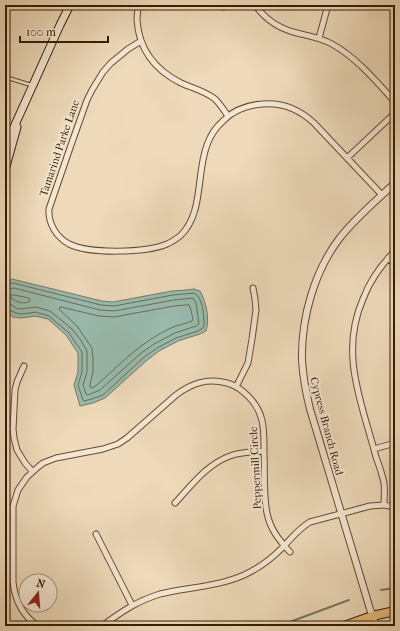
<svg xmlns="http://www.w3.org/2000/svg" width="400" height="631" font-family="'IM FELL French Canon',serif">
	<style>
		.water { fill: #99bbae; stroke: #737b69 }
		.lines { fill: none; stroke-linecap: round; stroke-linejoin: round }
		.shore { stroke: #696c58; stroke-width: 1 }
		.stream { stroke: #737b69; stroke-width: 2 }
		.service-casing { stroke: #664c30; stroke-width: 4.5 }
		.minor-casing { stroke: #664c30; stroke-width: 7 }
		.tertiary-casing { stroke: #664c30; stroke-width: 8 }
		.secondary-casing { stroke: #391c02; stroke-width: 9 }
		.primary-casing { stroke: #391c02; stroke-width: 10 }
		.service { stroke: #f4e7d2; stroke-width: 2.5 }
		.minor { stroke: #f4e7d2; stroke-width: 5 }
		.tertiary { stroke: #f4e7d2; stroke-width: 6 }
		.secondary { stroke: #f4e7d2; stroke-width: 7 }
		.primary { stroke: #e7bd7d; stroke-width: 8 }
		.labels { text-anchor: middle; stroke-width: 4; stroke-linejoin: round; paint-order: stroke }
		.street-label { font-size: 11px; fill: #391c02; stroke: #f4e7d2 }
	</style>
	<rect width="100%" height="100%" fill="#eedaba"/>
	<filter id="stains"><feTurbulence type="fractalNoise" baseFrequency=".005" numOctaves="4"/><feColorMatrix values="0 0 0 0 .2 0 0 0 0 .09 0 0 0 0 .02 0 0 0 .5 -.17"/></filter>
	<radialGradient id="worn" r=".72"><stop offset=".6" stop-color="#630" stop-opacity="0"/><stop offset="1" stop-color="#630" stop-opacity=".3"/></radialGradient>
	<path class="water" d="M 12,279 L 102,301 L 113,302 L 172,291 L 186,290 L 194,289 L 200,291 C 206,302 210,318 206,331 L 200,334 L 178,341 L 159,351 L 146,361 L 105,398 L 93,403 L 80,406 L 74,385 L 78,372 L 78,353 L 66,335 L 48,319 L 35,316 L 30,317 L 20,318 L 13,317 L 5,312 L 5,283 Z"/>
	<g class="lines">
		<path class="shore" d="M 5,285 L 13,283 L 101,305 L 114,306 L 173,295 L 194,293 C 203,297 204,316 204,325 L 203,328 L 198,331 L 176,338 L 157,348 L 143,358 L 103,395 L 92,399 L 84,401 L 83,400 L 78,385 L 82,372 L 82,352 L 69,333 L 49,316 L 35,312 L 30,313 L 20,314 L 5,309
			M 5,290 L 14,288 L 100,310 L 114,311 L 174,300 L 193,298 L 196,303 L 199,324 L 196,326 L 175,333 L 154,344 L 140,354 L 100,390 L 88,395 L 86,394 L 83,385 L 87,372 L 87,351 L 80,339 L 72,329 L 50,311 L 36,307 L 20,309 L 16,308 L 10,304 L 5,304
			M 12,295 L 14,295 L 29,298 L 30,301 C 24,305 17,302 11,298 L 11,297 Z
			M 189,305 L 190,307 L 193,319 L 192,321 C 185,324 177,325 171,328 C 142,341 120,364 97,385 L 92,388 L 90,387 L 90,385 L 93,372 L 93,359 L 92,348 L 77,326 L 59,309 L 60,307 L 61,307 L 99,316 L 114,317 L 174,306 Z"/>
		<path class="stream" d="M 381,590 L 395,588
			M 279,626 L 349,600"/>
		<defs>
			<path id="service" d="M 5,13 L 7,10
				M 5,77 L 31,85"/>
			<path id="minor" d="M 138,5 C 138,10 137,15 137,20 C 139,50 155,70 181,83 C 192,88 205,91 215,99 C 220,104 224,110 228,116
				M 255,5 C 265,19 280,29 297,33 C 309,36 321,38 332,44 C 357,58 376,81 395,102
				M 224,7 L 227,5
				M 319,38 L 328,5
				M 141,41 L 128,49 L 111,63 L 103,72 L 92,90 L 87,100 L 71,145 L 49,209 C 48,223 56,237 69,244 C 89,254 146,253 167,244 C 172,242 176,239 180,236 C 204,214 196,173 207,145 C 210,136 216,127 224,120 C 234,110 248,105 262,104 C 282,102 299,109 314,123 L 382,195
				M 347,158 L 395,113
				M 388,258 L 395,264
				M 24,366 L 17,382 L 15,390 L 13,429 L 14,438 L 17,450 L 25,463 L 32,471
				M 236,387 L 248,363 L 252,339 L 256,310 L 255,299 L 253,288
				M 374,449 L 395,443
				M 175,503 C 191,486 207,464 230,456 C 241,452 253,452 264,451
				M 384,505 C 384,498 385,490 384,483 C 382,474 379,465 376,457 C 362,403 339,354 363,299 C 370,280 381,265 395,251
				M 96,534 L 132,605
				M 38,626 C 23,616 15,600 13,582 L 13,506 L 18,490 L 27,477 L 38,467 L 43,463 L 56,458 L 103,449 L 118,444 L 127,438 L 176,395 C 192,383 207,378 227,383 C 235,385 242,390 248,396 C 265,413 264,430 264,452 C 265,472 263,494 267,513 C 270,529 279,540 290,552
				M 102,626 C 121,612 137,601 160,594 C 188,587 217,587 244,575 C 257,569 271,559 281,549 C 291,539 298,529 310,522 L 370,506 L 384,505 L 395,507"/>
			<path id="tertiary" d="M 376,626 L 370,609 L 310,409 C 306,393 303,377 302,360 C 301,319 314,272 339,239 C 355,218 376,201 395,183"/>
			<path id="secondary" d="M 5,147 L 60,25 L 70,5
				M 5,170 L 17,127"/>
			<path id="primary" d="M 344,626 L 372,616 L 395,611"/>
		</defs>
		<use href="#service" class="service-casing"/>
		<use href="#minor" class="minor-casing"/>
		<use href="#tertiary" class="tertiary-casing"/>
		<use href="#secondary" class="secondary-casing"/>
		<use href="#primary" class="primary-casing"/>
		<use href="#service" class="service"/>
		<use href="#minor" class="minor"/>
		<use href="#tertiary" class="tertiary"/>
		<use href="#secondary" class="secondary"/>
		<use href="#primary" class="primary"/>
	</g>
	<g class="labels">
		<g class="street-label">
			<text transform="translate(59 148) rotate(-71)" y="4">Tamarind Parke Lane</text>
			<text transform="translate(327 426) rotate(75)" y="4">Cypress Branch Road</text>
			<text transform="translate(255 468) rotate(-93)" y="4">Peppermill Circle</text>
		</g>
	</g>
	<rect width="400" height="631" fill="none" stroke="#eedaba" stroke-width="20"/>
	<rect x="6" y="6" width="388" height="619" fill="none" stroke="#391c02" stroke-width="2"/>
	<rect x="10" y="10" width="380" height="611" fill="none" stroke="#391c02"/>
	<g transform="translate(38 593) rotate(17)"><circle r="19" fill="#f4e7d2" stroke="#a9967f"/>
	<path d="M0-3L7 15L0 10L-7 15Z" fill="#8f2418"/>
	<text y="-6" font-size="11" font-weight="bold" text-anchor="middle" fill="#391c02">N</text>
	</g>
	<path d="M20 36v6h88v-6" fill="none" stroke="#391c02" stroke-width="2"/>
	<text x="26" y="36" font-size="12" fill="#391c02" stroke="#f4e7d2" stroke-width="3" paint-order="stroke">100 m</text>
	<rect width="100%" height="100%" filter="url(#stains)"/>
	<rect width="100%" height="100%" fill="url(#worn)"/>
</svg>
